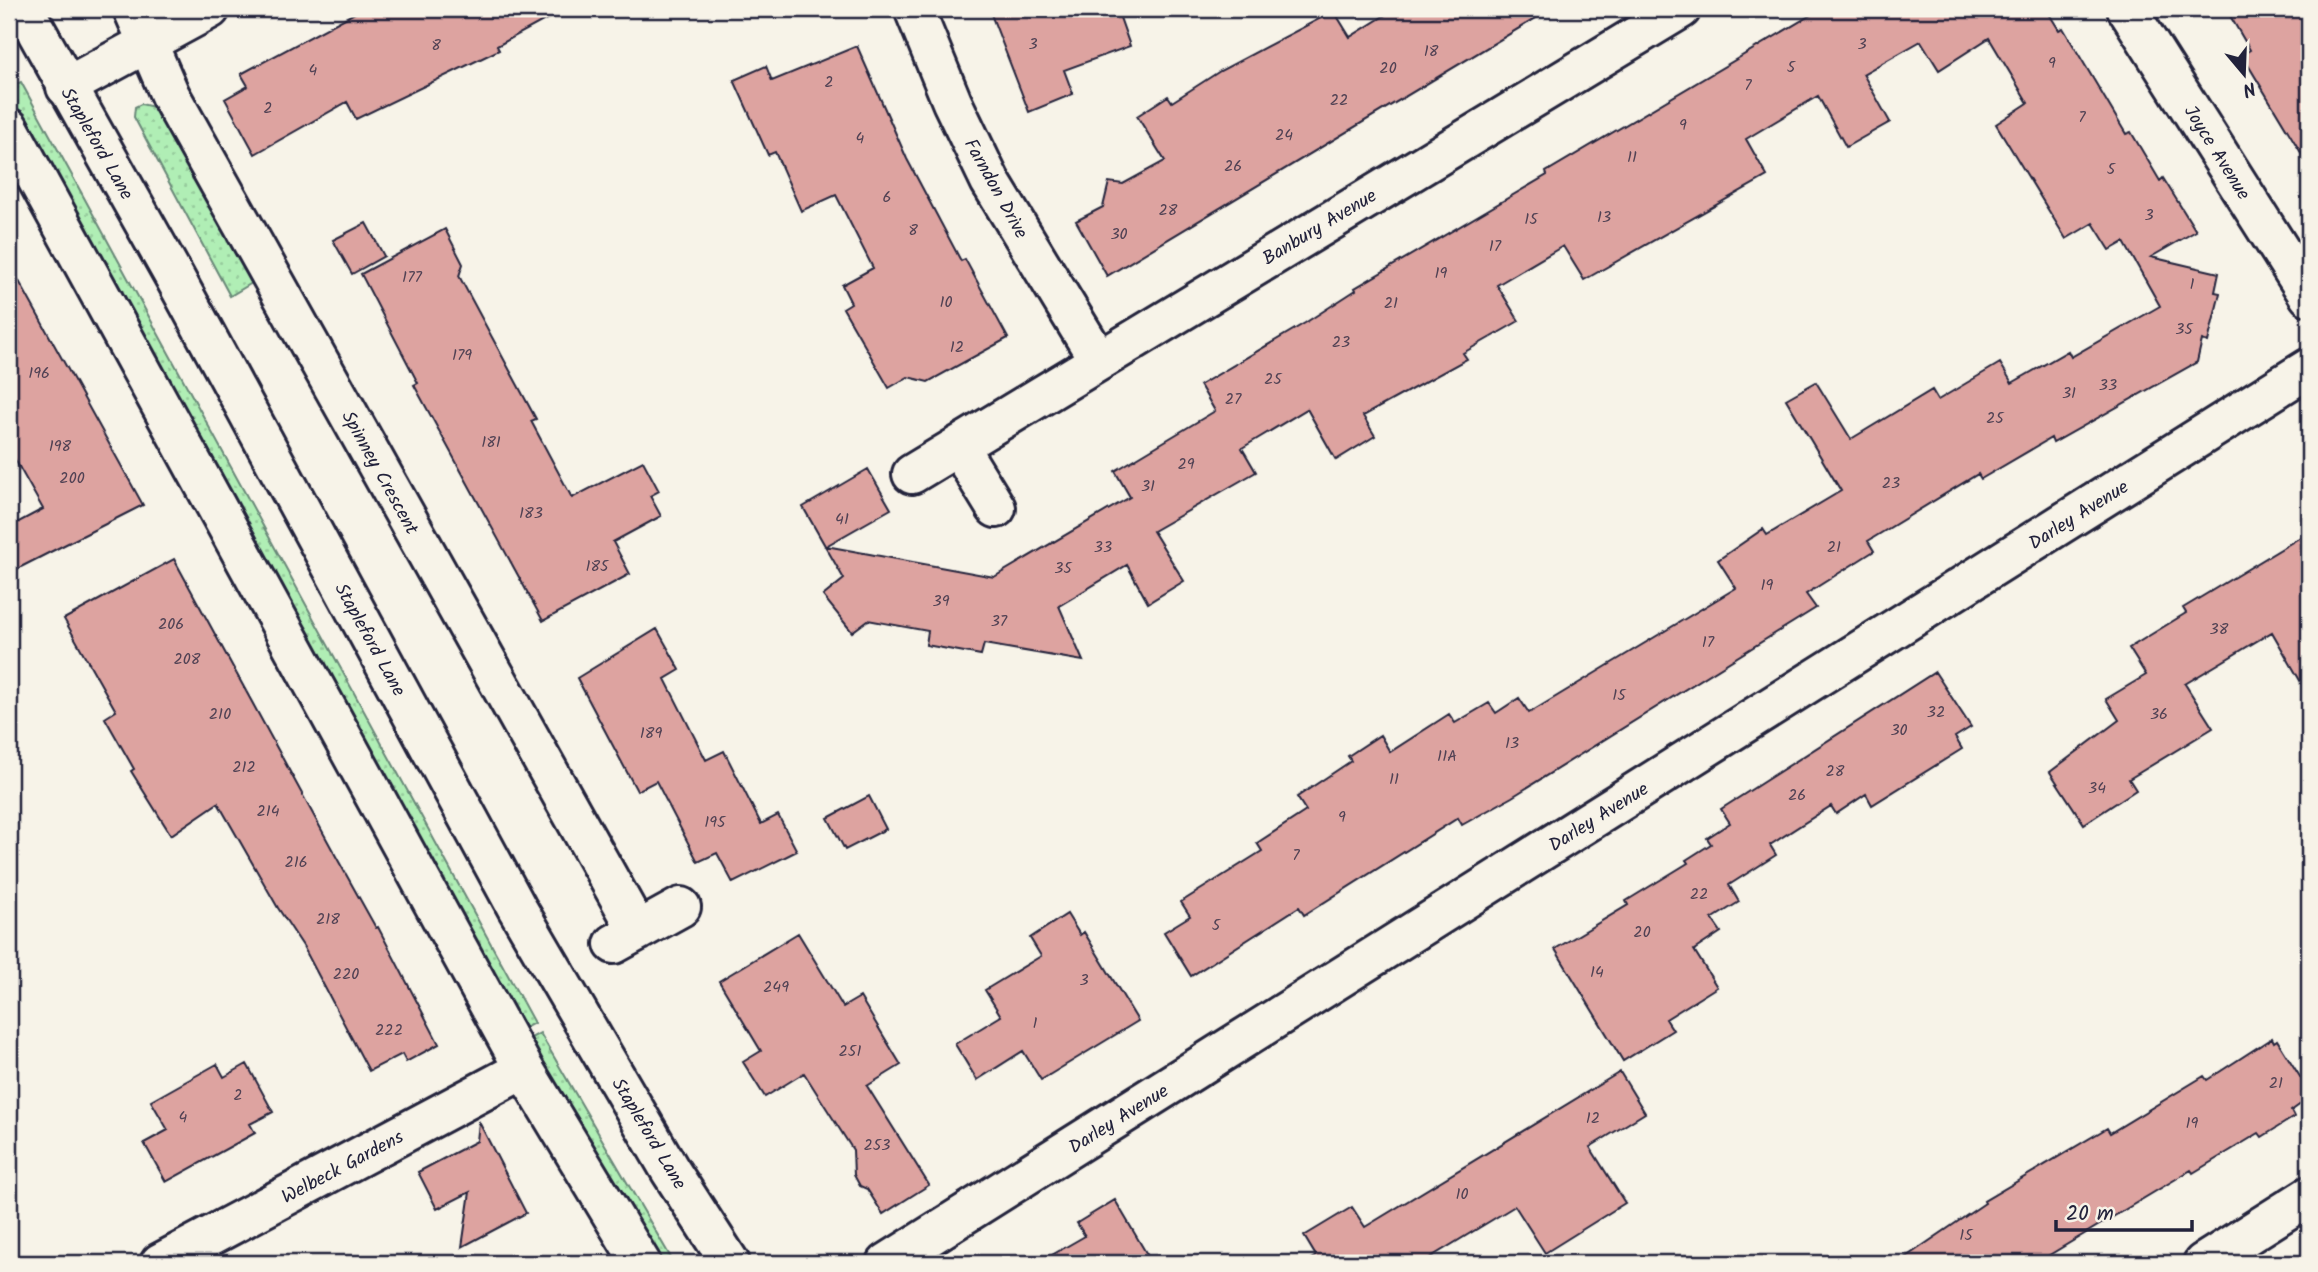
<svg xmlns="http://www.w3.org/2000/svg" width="2318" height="1272" font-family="Kalam,sans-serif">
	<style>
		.green { fill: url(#green-dots); stroke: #698878; stroke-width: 2 }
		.building { fill: #dda3a0; stroke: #22223b; stroke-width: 2 }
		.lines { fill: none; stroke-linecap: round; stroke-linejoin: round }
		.street-casing { stroke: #22223b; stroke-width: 44 }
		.secondary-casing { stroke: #22223b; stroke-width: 44 }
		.street { stroke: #f7f3e8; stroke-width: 38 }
		.secondary { stroke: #f7f3e8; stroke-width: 38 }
		.labels { text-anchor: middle; stroke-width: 6; stroke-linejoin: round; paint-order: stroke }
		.number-label { font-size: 16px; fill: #514254 }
		.street-label { font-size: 19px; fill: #22223b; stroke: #f7f3e8 }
	</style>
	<defs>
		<pattern id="green-dots" width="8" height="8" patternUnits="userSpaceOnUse" patternTransform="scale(1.75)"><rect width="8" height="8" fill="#b0eeb5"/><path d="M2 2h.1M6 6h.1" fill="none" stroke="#97cc9d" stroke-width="1.8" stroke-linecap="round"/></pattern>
	</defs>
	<rect width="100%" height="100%" fill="#f7f3e8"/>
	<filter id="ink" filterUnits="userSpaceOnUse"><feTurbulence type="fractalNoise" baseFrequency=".0143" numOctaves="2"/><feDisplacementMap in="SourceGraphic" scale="14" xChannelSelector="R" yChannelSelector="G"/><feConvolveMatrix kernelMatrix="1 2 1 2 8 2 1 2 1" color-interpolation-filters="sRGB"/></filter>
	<g filter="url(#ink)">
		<path class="green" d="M 21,82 L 534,1023 L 523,1029 L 9,95 L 13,85 Z
			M 141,104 L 154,107 L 252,283 L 230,296 L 134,117 L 135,107 Z
			M 540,1033 L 674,1263 L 657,1263 L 529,1039 Z"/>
		<path class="building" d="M 362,9 L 565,9 L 497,46 L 499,50 L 356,119 L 347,102 L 255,154 L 225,99 L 248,86 L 241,74 Z
			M 989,9 L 1117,9 L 1130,46 L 1064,70 L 1073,94 L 1029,112 Z
			M 1395,9 L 1551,9 L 1107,276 L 1076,221 L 1103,207 L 1109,182 L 1123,184 L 1165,161 L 1137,116 L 1168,96 L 1172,102 L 1220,71 L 1334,11 L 1350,37 Z
			M 1821,9 L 2046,9 L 2059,30 L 2063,28 L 2126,134 L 2131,132 L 2160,181 L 2163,178 L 2196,231 L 2151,257 L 2219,273 L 2215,292 L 2220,293 L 2208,342 L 2202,340 L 2197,362 L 2053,443 L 2051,438 L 1981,479 L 1978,474 L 1868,541 L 1874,551 L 1806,594 L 1816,608 L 1512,797 L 1462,825 L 1458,818 L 1304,915 L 1299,907 L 1191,976 L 1164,932 L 1190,916 L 1181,902 L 1262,851 L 1257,843 L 1306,811 L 1297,797 L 1351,761 L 1348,756 L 1380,735 L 1390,752 L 1449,714 L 1455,723 L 1489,703 L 1496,713 L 1519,698 L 1529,713 L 1736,588 L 1718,560 L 1763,529 L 1767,535 L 1841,491 L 1786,399 L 1816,382 L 1851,439 L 1932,390 L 1938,400 L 2000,363 L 2012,383 L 2068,351 L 2071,357 L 2160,306 L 2124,242 L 2110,250 L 2093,223 L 2066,239 L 1996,124 L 2028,103 L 1989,38 L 1939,70 L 1921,41 L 1863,74 L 1890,122 L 1846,147 L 1818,96 L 1746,139 L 1767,176 L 1584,280 L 1563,246 L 1497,285 L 1519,321 L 1463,353 L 1467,359 L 1363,416 L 1375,436 L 1336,460 L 1307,409 L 1242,448 L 1256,472 L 1153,531 L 1184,581 L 1148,603 L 1127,565 L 1059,606 L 1083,661 L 984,644 L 981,655 L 926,645 L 928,631 L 868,620 L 852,632 L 823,596 L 844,579 L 803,507 L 868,469 L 891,509 L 826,546 L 994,577 L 1130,497 L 1115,471 L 1215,411 L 1200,385 L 1305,323 L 1356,290 L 1355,288 L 1547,175 L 1546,172 Z
			M 2226,9 L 2309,9 L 2309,166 L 2242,55 L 2250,50 Z
			M 857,46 L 907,159 L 961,261 L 965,259 L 1008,338 L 928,382 L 908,377 L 889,388 L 843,308 L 851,303 L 842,285 L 873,268 L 836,195 L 801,211 L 775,152 L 768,155 L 734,80 L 766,66 L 772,81 Z
			M 366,223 L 384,256 L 352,274 L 333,240 Z
			M 445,229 L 463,264 L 459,276 L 536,419 L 531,421 L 572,498 L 643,461 L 659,491 L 650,496 L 661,516 L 613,542 L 630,574 L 543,621 L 414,385 L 418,383 L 361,274 Z
			M 9,263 L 143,505 L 9,573 L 9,527 L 43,509 L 9,449 Z
			M 2309,532 L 2309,696 L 2272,632 L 2185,684 L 2213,728 L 2129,779 L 2136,790 L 2084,824 L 2050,772 L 2119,720 L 2106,699 L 2146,675 L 2129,648 L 2186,613 L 2183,608 Z
			M 174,559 L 338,860 L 376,928 L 378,927 L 439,1044 L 406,1062 L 402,1054 L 369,1071 L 303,946 L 278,908 L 218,803 L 171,835 L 131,771 L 134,769 L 105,718 L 116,711 L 64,619 Z
			M 657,629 L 680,670 L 665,679 L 706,760 L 724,751 L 761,824 L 778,815 L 797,851 L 733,883 L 717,853 L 698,862 L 656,781 L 637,791 L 577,678 Z
			M 1935,672 L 1971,727 L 1955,737 L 1962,749 L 1872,805 L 1866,794 L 1836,814 L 1831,806 L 1770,845 L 1776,855 L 1729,885 L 1739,902 L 1712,919 L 1721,932 L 1694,950 L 1717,987 L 1666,1019 L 1673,1030 L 1623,1061 L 1555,949 L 1628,905 L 1626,901 L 1688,863 L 1686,860 L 1711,844 L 1707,838 L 1730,823 L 1721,809 Z
			M 869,796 L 886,829 L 845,850 L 828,818 Z
			M 1067,914 L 1080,935 L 1084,932 L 1138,1021 L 1041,1080 L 1023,1051 L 977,1080 L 955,1044 L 1001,1016 L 985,990 L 1041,956 L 1030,938 Z
			M 798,933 L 843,1007 L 860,997 L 901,1065 L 867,1086 L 929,1185 L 883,1214 L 867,1189 L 860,1186 L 854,1175 L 853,1150 L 804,1073 L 765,1097 L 743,1062 L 761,1051 L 719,981 Z
			M 2272,1038 L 2274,1042 L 2277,1040 L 2309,1091 L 2309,1098 L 2291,1111 L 2294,1117 L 2262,1137 L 2259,1133 L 2193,1173 L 2191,1170 L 2036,1263 L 1897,1263 L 1985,1203 L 1984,1201 L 2107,1128 L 2110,1133 L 2204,1076 L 2207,1080 Z
			M 217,1064 L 224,1077 L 247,1064 L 273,1112 L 250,1124 L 255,1133 L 166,1182 L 144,1143 L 168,1130 L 151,1101 Z
			M 1620,1072 L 1645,1113 L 1590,1147 L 1625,1203 L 1545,1253 L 1515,1206 L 1421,1263 L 1304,1263 L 1316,1256 L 1304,1236 L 1352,1207 L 1365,1227 Z
			M 479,1122 L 526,1213 L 462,1247 L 470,1192 L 437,1209 L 418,1172 L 477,1141 Z
			M 1115,1200 L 1152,1263 L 1038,1263 L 1085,1236 L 1077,1223 Z"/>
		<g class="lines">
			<defs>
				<path id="street" d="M 133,9 L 170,95 L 638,931
					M 914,9 L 952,102 L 990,181 L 1098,359
					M 2127,9 L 2309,296
					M 66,87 L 210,9
					M 9,128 L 524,1069 L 641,1263
					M 958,446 L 996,508
					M 912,474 L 1681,9
					M 614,944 L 681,907
					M 160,1263 L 524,1069
					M 887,1263 L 2309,368
					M 2203,1263 L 2309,1196"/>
				<path id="secondary" d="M 24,9 L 175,278 L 517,908 L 670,1170 L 730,1263"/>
			</defs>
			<use href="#street" class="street-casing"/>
			<use href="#secondary" class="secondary-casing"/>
			<use href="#street" class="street"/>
			<use href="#secondary" class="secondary"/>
		</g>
	</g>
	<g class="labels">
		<g class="number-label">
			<text x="1033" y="49">3</text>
			<text x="1862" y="49">3</text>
			<text x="436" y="50">8</text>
			<text x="1431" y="56">18</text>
			<text x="2052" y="68">9</text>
			<text x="1791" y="72">5</text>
			<text x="1388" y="73">20</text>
			<text x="313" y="75">4</text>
			<text x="829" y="87">2</text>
			<text x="1748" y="90">7</text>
			<text x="1339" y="105">22</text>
			<text x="268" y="113">2</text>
			<text x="2082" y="122">7</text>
			<text x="1683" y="130">9</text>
			<text x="1284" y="140">24</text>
			<text x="860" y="143">4</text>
			<text x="1632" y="162">11</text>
			<text x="1233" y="171">26</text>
			<text x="2111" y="174">5</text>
			<text x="887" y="202">6</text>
			<text x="1168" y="215">28</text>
			<text x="2149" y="220">3</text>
			<text x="1604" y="222">13</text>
			<text x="1531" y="224">15</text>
			<text x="913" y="235">8</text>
			<text x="1119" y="239">30</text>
			<text x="1495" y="251">17</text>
			<text x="1441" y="278">19</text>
			<text x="412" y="282">177</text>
			<text x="2192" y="289">1</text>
			<text x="946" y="307">10</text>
			<text x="1391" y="308">21</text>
			<text x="2184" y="334">35</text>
			<text x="1341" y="347">23</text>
			<text x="957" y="352">12</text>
			<text x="462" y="360">179</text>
			<text x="39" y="378">196</text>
			<text x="1273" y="384">25</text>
			<text x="2108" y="390">33</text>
			<text x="2069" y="398">31</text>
			<text x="1233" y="404">27</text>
			<text x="1995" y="423">25</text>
			<text x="491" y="447">181</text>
			<text x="60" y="451">198</text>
			<text x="1186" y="469">29</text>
			<text x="72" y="483">200</text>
			<text x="1891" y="488">23</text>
			<text x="1148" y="491">31</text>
			<text x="531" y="518">183</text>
			<text x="842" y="524">41</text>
			<text x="1103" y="552">33</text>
			<text x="1834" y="552">21</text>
			<text x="597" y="571">185</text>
			<text x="1063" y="573">35</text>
			<text x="1767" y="590">19</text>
			<text x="941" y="606">39</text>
			<text x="999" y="626">37</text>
			<text x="171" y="629">206</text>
			<text x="2219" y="634">38</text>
			<text x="1708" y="647">17</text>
			<text x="187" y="664">208</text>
			<text x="1619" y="700">15</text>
			<text x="1936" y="717">32</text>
			<text x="220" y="719">210</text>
			<text x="2159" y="719">36</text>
			<text x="1899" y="735">30</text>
			<text x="651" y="738">189</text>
			<text x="1512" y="748">13</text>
			<text x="1447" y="761">11A</text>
			<text x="244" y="772">212</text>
			<text x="1835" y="776">28</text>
			<text x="1394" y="784">11</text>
			<text x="2097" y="793">34</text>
			<text x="1797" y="800">26</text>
			<text x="268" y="816">214</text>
			<text x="1342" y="822">9</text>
			<text x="715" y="827">195</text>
			<text x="1296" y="860">7</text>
			<text x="296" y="867">216</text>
			<text x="1699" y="899">22</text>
			<text x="328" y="924">218</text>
			<text x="1216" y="930">5</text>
			<text x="1642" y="937">20</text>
			<text x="1597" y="977">14</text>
			<text x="346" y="979">220</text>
			<text x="1084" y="985">3</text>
			<text x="776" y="992">249</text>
			<text x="1035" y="1028">1</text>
			<text x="389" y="1035">222</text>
			<text x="850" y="1056">251</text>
			<text x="2276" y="1088">21</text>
			<text x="238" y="1100">2</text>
			<text x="183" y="1122">4</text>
			<text x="1593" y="1123">12</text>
			<text x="2192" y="1128">19</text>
			<text x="877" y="1150">253</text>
			<text x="1462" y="1199">10</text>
			<text x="1966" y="1240">15</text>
		</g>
		<g class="street-label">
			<text transform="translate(98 143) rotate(60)" y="7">Stapleford Lane</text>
			<text transform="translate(2218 152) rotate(58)" y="7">Joyce Avenue</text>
			<text transform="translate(997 188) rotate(61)" y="7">Farndon Drive</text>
			<text transform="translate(1319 226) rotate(-31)" y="7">Banbury Avenue</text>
			<text transform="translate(381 472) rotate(61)" y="7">Spinney Crescent</text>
			<text transform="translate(2078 514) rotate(-32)" y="7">Darley Avenue</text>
			<text transform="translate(371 639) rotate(61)" y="7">Stapleford Lane</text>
			<text transform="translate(1598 816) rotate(-32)" y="7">Darley Avenue</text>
			<text transform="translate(1118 1118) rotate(-32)" y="7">Darley Avenue</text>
			<text transform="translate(650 1133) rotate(59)" y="7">Stapleford Lane</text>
			<text transform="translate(342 1166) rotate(-28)" y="7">Welbeck Gardens</text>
		</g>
	</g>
	<rect width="2318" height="1272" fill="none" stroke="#f7f3e8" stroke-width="35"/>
	<rect x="18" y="18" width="2283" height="1237" fill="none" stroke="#22223b" stroke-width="2.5" filter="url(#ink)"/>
	<g transform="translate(2244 74) rotate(161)" stroke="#f7f3e8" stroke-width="5" paint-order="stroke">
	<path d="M0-5L12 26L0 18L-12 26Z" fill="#22223b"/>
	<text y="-10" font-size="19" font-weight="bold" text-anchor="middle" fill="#22223b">N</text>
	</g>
	<path d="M2056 1220v10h136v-10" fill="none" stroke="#22223b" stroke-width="3.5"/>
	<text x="2066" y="1220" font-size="21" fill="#22223b" stroke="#f7f3e8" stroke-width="5" paint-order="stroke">20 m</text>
</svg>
